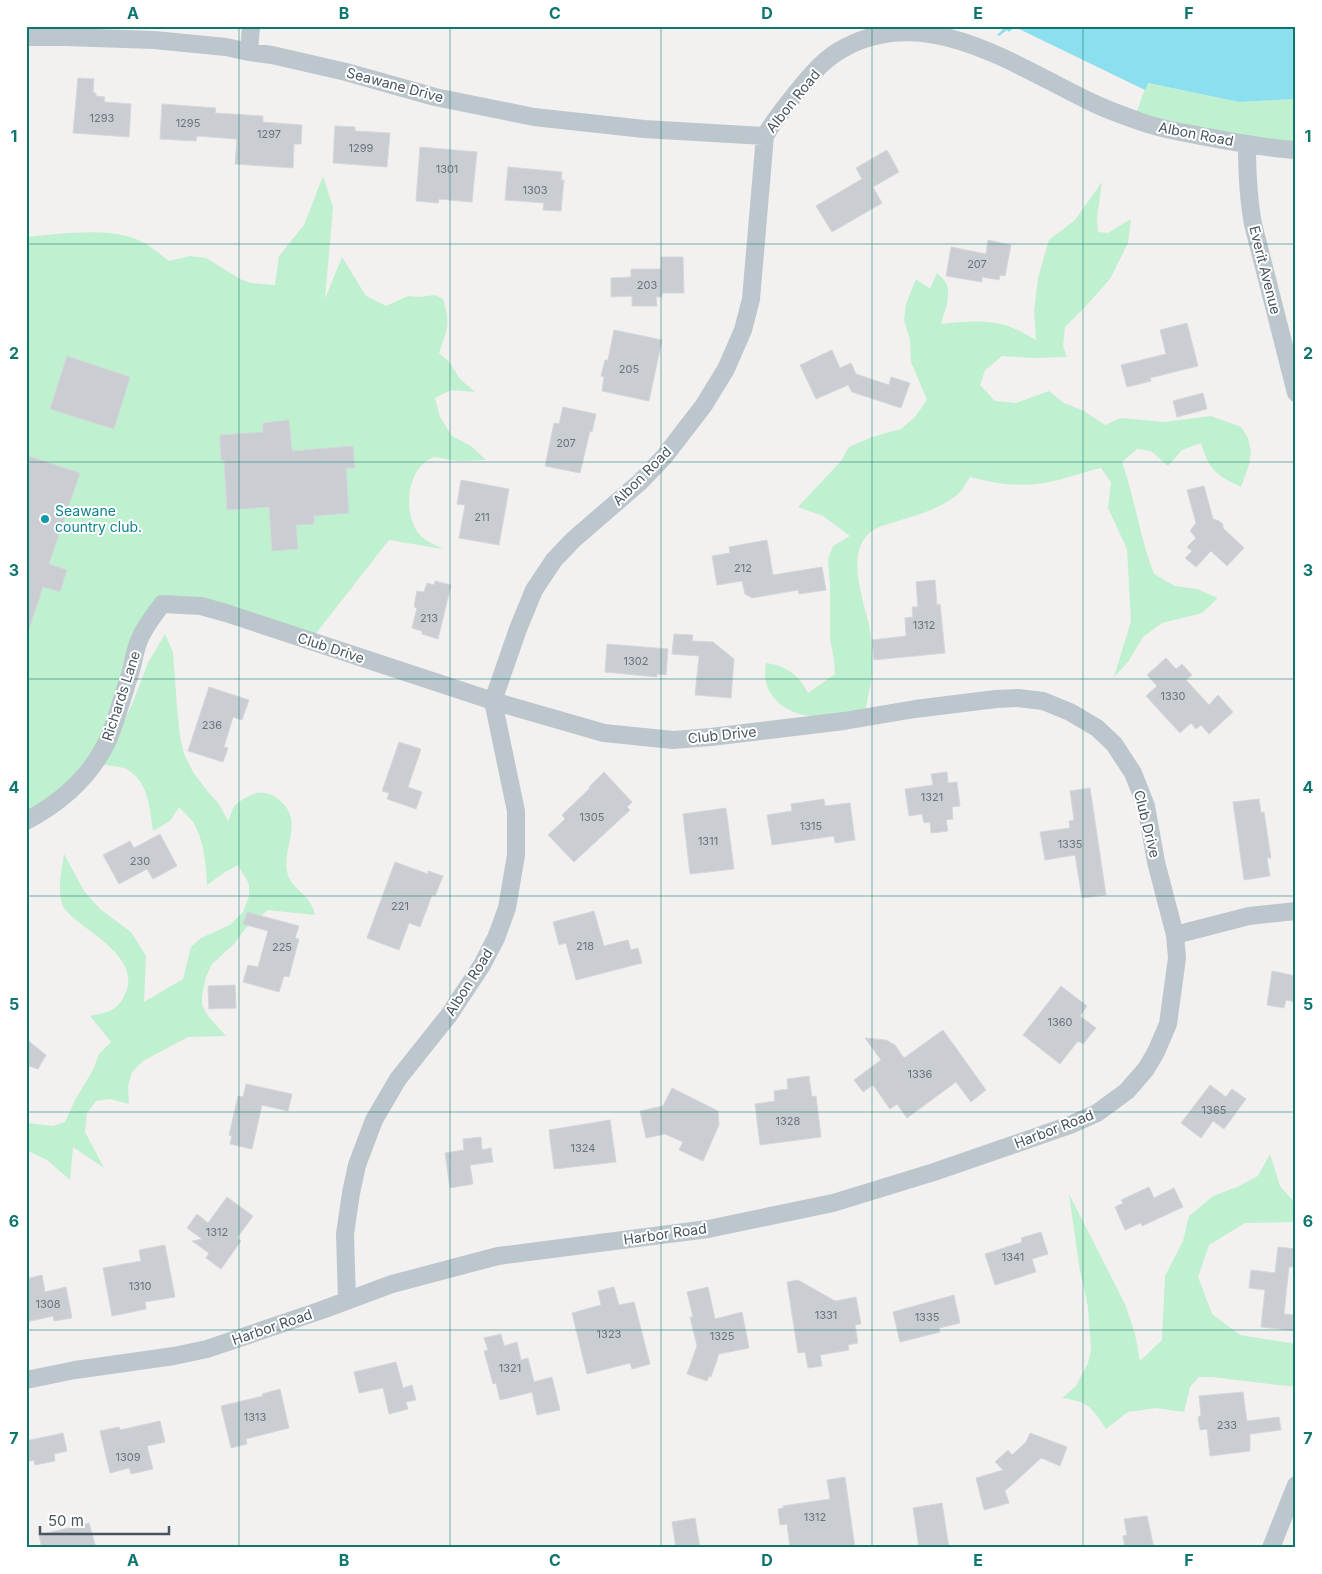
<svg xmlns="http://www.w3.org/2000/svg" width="1322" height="1574" font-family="Inter,sans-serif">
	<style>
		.green { fill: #bff0cf }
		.water { fill: #8bdfee }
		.building { fill: #caced3; stroke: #d4d7dc }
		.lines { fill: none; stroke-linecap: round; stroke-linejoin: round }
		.minor { stroke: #bcc6cd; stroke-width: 18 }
		.grid { fill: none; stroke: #0f766e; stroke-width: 1; stroke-opacity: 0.55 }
		.culture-dot { fill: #0f9aa8; stroke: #fff; stroke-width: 2 }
		.labels { text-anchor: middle; stroke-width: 4; stroke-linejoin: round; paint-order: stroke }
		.number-label { font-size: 11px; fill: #68737b }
		.street-label { font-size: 14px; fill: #48555e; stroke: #fff }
		.culture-label { font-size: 14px; fill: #0d838f; stroke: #fff; text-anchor: start }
		.neatline { fill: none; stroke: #0f766e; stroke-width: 2 }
		.grid-label { font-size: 16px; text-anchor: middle; font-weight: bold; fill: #0f766e }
	</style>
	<rect width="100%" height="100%" fill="#f3f0f0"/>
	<path class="green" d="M 1147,83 L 1239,102 L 1296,99 L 1296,145 L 1175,126 L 1136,114 Z
		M 323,176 L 333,207 L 325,299 L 342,257 L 366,296 L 386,306 L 408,296 L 419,297 L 435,295 L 443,299 C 451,324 447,329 439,353 L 449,362 L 460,379 L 475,392 L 451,390 L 435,398 L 440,417 L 452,436 L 471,446 L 486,460 L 458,461 L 434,457 C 431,459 427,460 424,463 C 406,477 404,518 420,535 C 425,541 436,545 443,549 L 389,540 L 310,641 L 171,601 L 153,616 L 95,774 L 26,826 L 26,237 C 57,234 100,228 130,237 C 145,241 157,252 169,261 L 190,256 L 206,258 L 240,279 L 251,283 L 275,285 L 279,256 L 304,225 Z
		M 1102,182 L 1097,218 L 1098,232 L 1108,233 L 1131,219 L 1128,243 L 1110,279 L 1085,307 L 1065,327 L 1063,346 L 1067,357 L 1034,358 L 1002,356 L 985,370 L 980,385 L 995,401 L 1016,403 L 1049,391 L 1064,403 L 1084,411 L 1105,425 L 1121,418 L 1164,422 L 1211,416 L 1241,427 L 1248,438 L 1251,452 L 1249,465 L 1241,487 C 1216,475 1209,470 1201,443 L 1182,450 L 1168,466 L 1151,451 L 1137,449 L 1122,462 C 1135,499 1140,538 1154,574 L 1175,586 L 1197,589 L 1218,598 L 1202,613 L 1162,623 L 1143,637 L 1128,662 L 1114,677 L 1131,621 L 1127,549 L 1108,508 L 1111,482 L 1101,468 C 1087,471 1073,476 1059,480 C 1027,488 1001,485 970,477 C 967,481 965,486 962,490 C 942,511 908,517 882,526 C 841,540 862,596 869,625 C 871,636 871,649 872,660 C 873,677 868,696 865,713 C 837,715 801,724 778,702 C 765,689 764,680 766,663 C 785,665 799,675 808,693 L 835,674 L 834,660 L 830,639 L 830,586 L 828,559 L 833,546 L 850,536 L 823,516 L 798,507 L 841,461 L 849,447 L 872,437 L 901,429 L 915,417 L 927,400 L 911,362 L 910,340 L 904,320 L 906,304 L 916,279 L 930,289 L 937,273 C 940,276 944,279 946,283 C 952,296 944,312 941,324 C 963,322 985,319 1008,326 C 1017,329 1027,335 1036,340 L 1034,312 L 1038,278 L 1049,240 L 1075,220 Z
		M 165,634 L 173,652 L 177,707 L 180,736 L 184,754 L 193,772 L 208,792 L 219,804 L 228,821 C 230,817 231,811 234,807 C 238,801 250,795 257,793 C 265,792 272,794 278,799 C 305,820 283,844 287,871 C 290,890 311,893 315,915 L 268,910 L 246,928 L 234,944 L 212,964 L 206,977 L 202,995 L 202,1005 L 208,1016 L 226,1036 L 188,1037 L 143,1061 L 132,1072 L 128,1086 L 129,1104 L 110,1099 L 96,1101 L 87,1113 L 85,1132 L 104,1168 L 73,1147 L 70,1180 L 47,1160 L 26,1150 L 26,1123 L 53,1126 L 65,1122 L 75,1100 L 93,1070 L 99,1054 L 111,1042 L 90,1016 C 109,1012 118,1011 126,992 C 138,963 101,939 81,924 C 76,919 68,914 64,908 C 56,895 62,869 64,854 L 84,891 L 100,909 L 131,932 L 146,956 L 144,1002 L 183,979 L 191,947 L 201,938 L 230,925 L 243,912 L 249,896 L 249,884 L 238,865 L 225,872 L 207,885 C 206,865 204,839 193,822 C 189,817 184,812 179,807 L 170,821 L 153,831 C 150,811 149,785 131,772 C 124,766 113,766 104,765 L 133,702 L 148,663 Z
		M 1270,1154 L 1280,1186 L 1296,1204 L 1296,1222 L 1245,1223 L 1209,1245 L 1198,1277 L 1212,1314 L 1240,1335 L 1296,1344 L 1296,1387 L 1212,1377 L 1199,1377 L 1190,1387 L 1184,1412 L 1156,1408 L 1128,1412 L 1106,1429 C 1091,1406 1089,1402 1062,1398 L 1076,1386 L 1088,1363 L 1091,1350 L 1088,1307 L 1079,1265 L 1069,1194 L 1125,1304 L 1135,1334 L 1140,1361 L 1162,1340 L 1165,1276 L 1183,1241 L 1189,1216 L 1213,1196 L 1237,1187 L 1258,1176 Z"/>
	<path class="water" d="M 1003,26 L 1296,26 L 1296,99 L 1239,102 L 1148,83 L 1145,90 L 1015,27 L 1009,32 L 1007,30 L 999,36 L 997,35 L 1004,28 Z"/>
	<path class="building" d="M 78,78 L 94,79 L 93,93 L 96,93 L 96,96 L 105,97 L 104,102 L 131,104 L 129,137 L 73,133 Z
		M 162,104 L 216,108 L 215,113 L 263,116 L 263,122 L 302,125 L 301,144 L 294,144 L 293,168 L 235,164 L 237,139 L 197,136 L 196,141 L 160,139 Z
		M 335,126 L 355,127 L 355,131 L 390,133 L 387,167 L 333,163 Z
		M 420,147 L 477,152 L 472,202 L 439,199 L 438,203 L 416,201 Z
		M 887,150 L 899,172 L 873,187 L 882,203 L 832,232 L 816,206 L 862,179 L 856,168 Z
		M 508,167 L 562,172 L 561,180 L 564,180 L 561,211 L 543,210 L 544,203 L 505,200 Z
		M 988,240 L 1011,245 L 1005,276 L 1000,275 L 999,280 L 982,277 L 982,282 L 946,276 L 951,247 L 986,254 Z
		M 661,257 L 683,257 L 684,293 L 662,293 L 662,297 L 656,297 L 657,306 L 632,306 L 632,296 L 611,297 L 611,278 L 631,277 L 631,269 L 661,269 Z
		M 1187,323 L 1198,366 L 1150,378 L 1151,381 L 1127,387 L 1121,365 L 1166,354 L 1160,330 Z
		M 614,330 L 662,340 L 649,401 L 602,391 L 604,377 L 601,376 L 605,360 L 608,360 Z
		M 832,350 L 840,368 L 851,363 L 856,374 L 889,385 L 891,377 L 910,383 L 901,408 L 852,392 L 848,385 L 816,399 L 800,365 Z
		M 67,356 L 130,377 L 114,429 L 50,409 Z
		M 1203,393 L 1207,409 L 1177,417 L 1173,401 Z
		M 563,407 L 596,414 L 592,432 L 590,431 L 580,473 L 545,466 L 554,423 L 559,424 Z
		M 289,420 L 292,451 L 353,446 L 355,468 L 346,468 L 349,513 L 314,516 L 314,524 L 296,525 L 298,549 L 272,551 L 269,507 L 227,510 L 224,460 L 221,461 L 220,435 L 263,432 L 263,423 Z
		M 26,455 L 80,473 L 49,564 L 67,570 L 60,592 L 43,587 L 29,629 L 26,628 Z
		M 461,480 L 509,489 L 499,545 L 459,538 L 465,505 L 457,504 Z
		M 1204,486 L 1213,519 L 1219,521 L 1223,524 L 1223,528 L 1244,548 L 1227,566 L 1211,551 L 1196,567 L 1185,558 L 1192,551 L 1187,547 L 1196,538 L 1190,531 L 1196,523 L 1187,490 Z
		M 767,540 L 773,575 L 822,567 L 826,590 L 799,594 L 798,590 L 752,598 L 745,594 L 742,581 L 717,585 L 712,556 L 730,553 L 729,547 Z
		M 935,580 L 937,605 L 940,604 L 945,653 L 874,660 L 872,640 L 906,636 L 905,618 L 913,617 L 912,607 L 918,607 L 916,582 Z
		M 435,581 L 451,585 L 438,639 L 422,634 L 422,631 L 412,628 L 417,608 L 414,607 L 417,591 L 424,592 L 427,583 L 434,585 Z
		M 674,634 L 693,635 L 692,641 L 713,642 L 734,659 L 731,698 L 695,695 L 699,656 L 672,654 Z
		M 607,644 L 668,649 L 666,675 L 657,674 L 657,677 L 605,672 Z
		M 1166,658 L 1176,669 L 1182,664 L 1192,675 L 1186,680 L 1209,705 L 1218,695 L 1233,712 L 1209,734 L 1201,725 L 1196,729 L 1191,723 L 1180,733 L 1146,696 L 1157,686 L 1147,675 Z
		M 209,687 L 249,700 L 242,720 L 233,717 L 224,747 L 228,748 L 223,762 L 188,751 Z
		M 399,742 L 421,749 L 408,787 L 422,792 L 416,809 L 387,799 L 389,793 L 382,791 Z
		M 604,772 L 632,802 L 627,807 L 630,810 L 574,862 L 548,835 L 565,819 L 562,815 L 590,788 L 589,787 Z
		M 947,772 L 948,783 L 957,782 L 960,806 L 952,807 L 953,819 L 946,820 L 948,831 L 931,833 L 930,822 L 924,823 L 922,814 L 909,816 L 905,789 L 933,785 L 931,774 Z
		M 1090,788 L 1106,895 L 1082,898 L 1075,855 L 1045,860 L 1040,832 L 1070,828 L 1069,821 L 1074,820 L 1070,791 Z
		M 824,799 L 825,806 L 850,803 L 855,840 L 835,843 L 834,836 L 772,845 L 767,815 L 792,811 L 791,804 Z
		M 1259,799 L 1261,813 L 1264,812 L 1271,858 L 1267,858 L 1270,876 L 1244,880 L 1233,802 Z
		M 726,808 L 734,869 L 690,874 L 683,814 Z
		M 160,834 L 177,866 L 153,879 L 147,869 L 119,884 L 103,855 L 130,841 L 134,848 Z
		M 395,862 L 428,874 L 428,871 L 443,876 L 435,896 L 432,895 L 420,927 L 409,923 L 399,950 L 367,938 Z
		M 594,911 L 604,946 L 628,940 L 631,950 L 638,948 L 642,963 L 576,980 L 566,943 L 559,945 L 553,922 Z
		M 247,912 L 299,926 L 295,938 L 299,939 L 289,977 L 284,976 L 279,992 L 243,982 L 248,965 L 258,967 L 268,931 L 243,924 Z
		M 1272,971 L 1296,976 L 1296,1002 L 1286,1000 L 1284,1008 L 1267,1005 Z
		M 235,985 L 236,1008 L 209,1009 L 208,986 Z
		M 1061,986 L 1087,1006 L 1080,1016 L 1096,1028 L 1083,1044 L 1078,1041 L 1060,1064 L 1023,1035 Z
		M 943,1030 L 986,1090 L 971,1102 L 956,1082 L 907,1118 L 897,1104 L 890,1109 L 873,1085 L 863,1092 L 854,1080 L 881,1060 L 865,1038 L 886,1040 L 895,1045 L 904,1058 Z
		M 26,1039 L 46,1055 L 38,1069 L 26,1065 Z
		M 809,1076 L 812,1097 L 816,1096 L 821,1137 L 760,1145 L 755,1104 L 775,1101 L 774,1091 L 788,1089 L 787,1079 Z
		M 246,1084 L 292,1094 L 288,1111 L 262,1105 L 252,1149 L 230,1144 L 232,1136 L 229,1135 L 238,1096 L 243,1097 Z
		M 1210,1085 L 1226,1097 L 1232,1089 L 1246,1099 L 1224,1129 L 1213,1121 L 1201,1138 L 1181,1123 Z
		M 672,1088 L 718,1111 L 719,1125 L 703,1161 L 679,1150 L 683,1142 L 665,1134 L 646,1138 L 640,1111 L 663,1106 Z
		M 610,1120 L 616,1162 L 554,1169 L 549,1130 Z
		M 481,1137 L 482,1150 L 491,1148 L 493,1162 L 470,1165 L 473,1184 L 450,1188 L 445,1153 L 464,1150 L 463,1139 Z
		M 1149,1187 L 1154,1198 L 1174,1188 L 1183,1207 L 1142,1226 L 1141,1223 L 1125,1230 L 1115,1207 L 1123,1203 L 1121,1200 Z
		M 227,1197 L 253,1216 L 237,1238 L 241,1241 L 221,1269 L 206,1258 L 209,1253 L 192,1241 L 202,1239 L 187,1228 L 197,1214 L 208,1223 Z
		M 1041,1232 L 1048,1254 L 1032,1259 L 1036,1272 L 995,1285 L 985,1254 L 1022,1242 L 1021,1238 Z
		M 165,1245 L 175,1297 L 145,1302 L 146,1309 L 112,1316 L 103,1268 L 141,1261 L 139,1250 Z
		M 1278,1247 L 1296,1249 L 1294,1267 L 1289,1267 L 1284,1314 L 1296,1315 L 1296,1331 L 1261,1327 L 1265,1290 L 1249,1288 L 1251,1270 L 1275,1273 Z
		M 42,1275 L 45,1292 L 66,1287 L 72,1318 L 54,1321 L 53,1316 L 26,1322 L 26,1279 Z
		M 798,1280 L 835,1301 L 856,1297 L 861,1324 L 855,1325 L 858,1343 L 848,1345 L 849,1350 L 820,1355 L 822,1366 L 808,1368 L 805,1352 L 798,1353 L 787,1282 Z
		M 614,1287 L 619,1305 L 634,1302 L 650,1364 L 632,1369 L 630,1363 L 587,1374 L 572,1313 L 601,1305 L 598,1291 Z
		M 708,1287 L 715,1319 L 742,1312 L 749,1348 L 719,1354 L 711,1377 L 709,1376 L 707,1381 L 687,1374 L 697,1346 L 690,1317 L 693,1317 L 687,1292 Z
		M 954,1295 L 960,1323 L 939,1328 L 940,1332 L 900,1342 L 893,1312 Z
		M 501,1334 L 504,1346 L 517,1342 L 521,1360 L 528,1358 L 534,1382 L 552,1377 L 560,1410 L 537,1415 L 532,1392 L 500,1400 L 496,1383 L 493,1384 L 484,1351 L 488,1350 L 484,1338 Z
		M 396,1362 L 403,1388 L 412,1385 L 416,1400 L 406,1402 L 408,1409 L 389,1414 L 383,1388 L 359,1393 L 354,1372 Z
		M 280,1389 L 289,1428 L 246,1439 L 247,1444 L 231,1448 L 221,1406 L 263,1396 L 262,1394 Z
		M 1243,1392 L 1247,1421 L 1279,1417 L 1281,1430 L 1250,1434 L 1250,1451 L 1210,1456 L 1207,1429 L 1200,1430 L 1198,1417 L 1201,1416 L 1199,1396 Z
		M 160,1421 L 165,1442 L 147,1446 L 153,1469 L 131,1474 L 129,1468 L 110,1473 L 100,1431 L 119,1427 L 120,1430 Z
		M 63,1433 L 67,1451 L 54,1454 L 55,1461 L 35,1465 L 34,1460 L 26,1462 L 26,1441 Z
		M 1030,1433 L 1067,1447 L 1060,1466 L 1041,1458 L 1005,1491 L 1009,1503 L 984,1510 L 976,1478 L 1003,1470 L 995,1462 L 1008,1450 L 1012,1455 L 1026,1442 Z
		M 845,1477 L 855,1548 L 790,1548 L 787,1524 L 780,1525 L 778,1509 L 783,1508 L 783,1506 L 830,1499 L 827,1480 Z
		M 942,1503 L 949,1548 L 919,1548 L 913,1508 Z
		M 1147,1516 L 1154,1548 L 1125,1548 L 1123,1536 L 1127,1535 L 1124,1519 Z
		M 695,1518 L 700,1548 L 676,1548 L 672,1522 Z
		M 89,1523 L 96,1548 L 42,1548 L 39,1535 Z"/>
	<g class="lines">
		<path class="minor" d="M 26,37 L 65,37 L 154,40 L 226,47 L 249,52 L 272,55 L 346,72 L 435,97 L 534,117 L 644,129 L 765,136
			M 249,52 L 251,26
			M 1247,144 C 1247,171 1248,197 1253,224 L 1296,393
			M 26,821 C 60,803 90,777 107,742 C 116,722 122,698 129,677 C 133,666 134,654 138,643 C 143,628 153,617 162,604 L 201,606 L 226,613 L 493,701 L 604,733 L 673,740 L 711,737 L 844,721 L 915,709 L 996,699 L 1018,698 L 1043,701 L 1070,712 L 1097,728 L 1114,744 L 1133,773 L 1146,806 L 1156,862 L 1175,935 L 1177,958 L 1168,1024 L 1156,1052 L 1146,1069 L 1127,1091 L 1097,1113 L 1070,1125 L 934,1172 L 833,1203 L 708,1229 L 498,1256 L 392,1284 L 322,1310 L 207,1349 L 174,1356 L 75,1370 L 26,1380
			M 1175,935 L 1249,916 L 1296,911
			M 347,1300 L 345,1234 L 351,1193 L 357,1165 L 374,1120 L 398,1079 L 449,1015 L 482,965 L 496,938 L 507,908 L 516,855 L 516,811 L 493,701 L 518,629 L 534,590 L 554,560 L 573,540 L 640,482 L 664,457 L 704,405 L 726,369 L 743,330 L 751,299 L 765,136 C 774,120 785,107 796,93 C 810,76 825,57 846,47 C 928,4 1014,65 1087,100 C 1102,108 1119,114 1136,120 C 1158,129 1182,132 1206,137 C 1236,142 1265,148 1296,150
			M 1271,1548 L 1296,1485"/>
	</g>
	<path class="grid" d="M 239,26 L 239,1548M 450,26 L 450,1548M 661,26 L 661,1548M 872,26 L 872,1548M 1083,26 L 1083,1548M 26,244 L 1296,244M 26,462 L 1296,462M 26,679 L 1296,679M 26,896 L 1296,896M 26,1112 L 1296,1112M 26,1330 L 1296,1330"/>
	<circle class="culture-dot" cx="45" cy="519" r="5"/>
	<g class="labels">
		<g class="number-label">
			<text x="102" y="122">1293</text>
			<text x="188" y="127">1295</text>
			<text x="269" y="138">1297</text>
			<text x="361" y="152">1299</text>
			<text x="447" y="173">1301</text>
			<text x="535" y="194">1303</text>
			<text x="977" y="268">207</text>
			<text x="647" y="289">203</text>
			<text x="629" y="373">205</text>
			<text x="566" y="447">207</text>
			<text x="482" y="521">211</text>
			<text x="743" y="572">212</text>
			<text x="429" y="622">213</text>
			<text x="924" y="629">1312</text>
			<text x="636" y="665">1302</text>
			<text x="1173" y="700">1330</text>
			<text x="212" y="729">236</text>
			<text x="932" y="801">1321</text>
			<text x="592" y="821">1305</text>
			<text x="811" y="830">1315</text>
			<text x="708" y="845">1311</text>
			<text x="1070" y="848">1335</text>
			<text x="140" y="865">230</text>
			<text x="400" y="910">221</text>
			<text x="585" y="950">218</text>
			<text x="282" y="951">225</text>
			<text x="1060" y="1026">1360</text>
			<text x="920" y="1078">1336</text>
			<text x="1214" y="1114">1365</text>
			<text x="788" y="1125">1328</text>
			<text x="583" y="1152">1324</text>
			<text x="217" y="1236">1312</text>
			<text x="1013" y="1261">1341</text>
			<text x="140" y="1290">1310</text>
			<text x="48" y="1308">1308</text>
			<text x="826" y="1319">1331</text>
			<text x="927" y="1321">1335</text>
			<text x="609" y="1338">1323</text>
			<text x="722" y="1340">1325</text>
			<text x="510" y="1372">1321</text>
			<text x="255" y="1421">1313</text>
			<text x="1227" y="1429">233</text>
			<text x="128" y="1461">1309</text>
			<text x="815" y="1521">1312</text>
		</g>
		<g class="street-label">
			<text transform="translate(395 85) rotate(15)" y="5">Seawane Drive</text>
			<text transform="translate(793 101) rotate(-51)" y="5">Albon Road</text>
			<text transform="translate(1196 134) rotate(11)" y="5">Albon Road</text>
			<text transform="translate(1265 270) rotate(76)" y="5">Everit Avenue</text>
			<text transform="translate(642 476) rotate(-45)" y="5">Albon Road</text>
			<text transform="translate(331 648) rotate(18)" y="5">Club Drive</text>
			<text transform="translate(121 696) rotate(-72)" y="5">Richards Lane</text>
			<text transform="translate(722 735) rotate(-6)" y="5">Club Drive</text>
			<text transform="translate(1147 824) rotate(76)" y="5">Club Drive</text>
			<text transform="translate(469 982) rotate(-58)" y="5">Albon Road</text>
			<text transform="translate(1054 1129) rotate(-21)" y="5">Harbor Road</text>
			<text transform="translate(665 1234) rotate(-8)" y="5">Harbor Road</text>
			<text transform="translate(272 1327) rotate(-19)" y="5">Harbor Road</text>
		</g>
		<g class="culture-label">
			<text x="55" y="516">Seawane<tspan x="55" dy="16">country club.</tspan></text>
		</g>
	</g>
	<rect width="1322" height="1574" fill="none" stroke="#ffffff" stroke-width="55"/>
	<path d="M40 1526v8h129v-8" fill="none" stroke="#48555e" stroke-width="2.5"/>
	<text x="48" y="1526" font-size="15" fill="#48555e" stroke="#ffffff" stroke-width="4" paint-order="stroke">50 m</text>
	<rect x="28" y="28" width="1266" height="1518" class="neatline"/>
	<g class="grid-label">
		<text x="133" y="19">A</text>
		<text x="344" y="19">B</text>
		<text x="555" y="19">C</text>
		<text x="767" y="19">D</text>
		<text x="978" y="19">E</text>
		<text x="1189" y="19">F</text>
		<text x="14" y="142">1</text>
		<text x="1308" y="142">1</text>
		<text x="14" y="359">2</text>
		<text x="1308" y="359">2</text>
		<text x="14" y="576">3</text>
		<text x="1308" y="576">3</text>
		<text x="14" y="793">4</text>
		<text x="1308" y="793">4</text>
		<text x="14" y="1010">5</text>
		<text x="1308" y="1010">5</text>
		<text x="14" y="1227">6</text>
		<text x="1308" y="1227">6</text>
		<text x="14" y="1444">7</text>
		<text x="1308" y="1444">7</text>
		<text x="133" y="1566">A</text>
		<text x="344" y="1566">B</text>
		<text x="555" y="1566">C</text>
		<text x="767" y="1566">D</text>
		<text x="978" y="1566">E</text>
		<text x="1189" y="1566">F</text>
	</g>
</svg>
